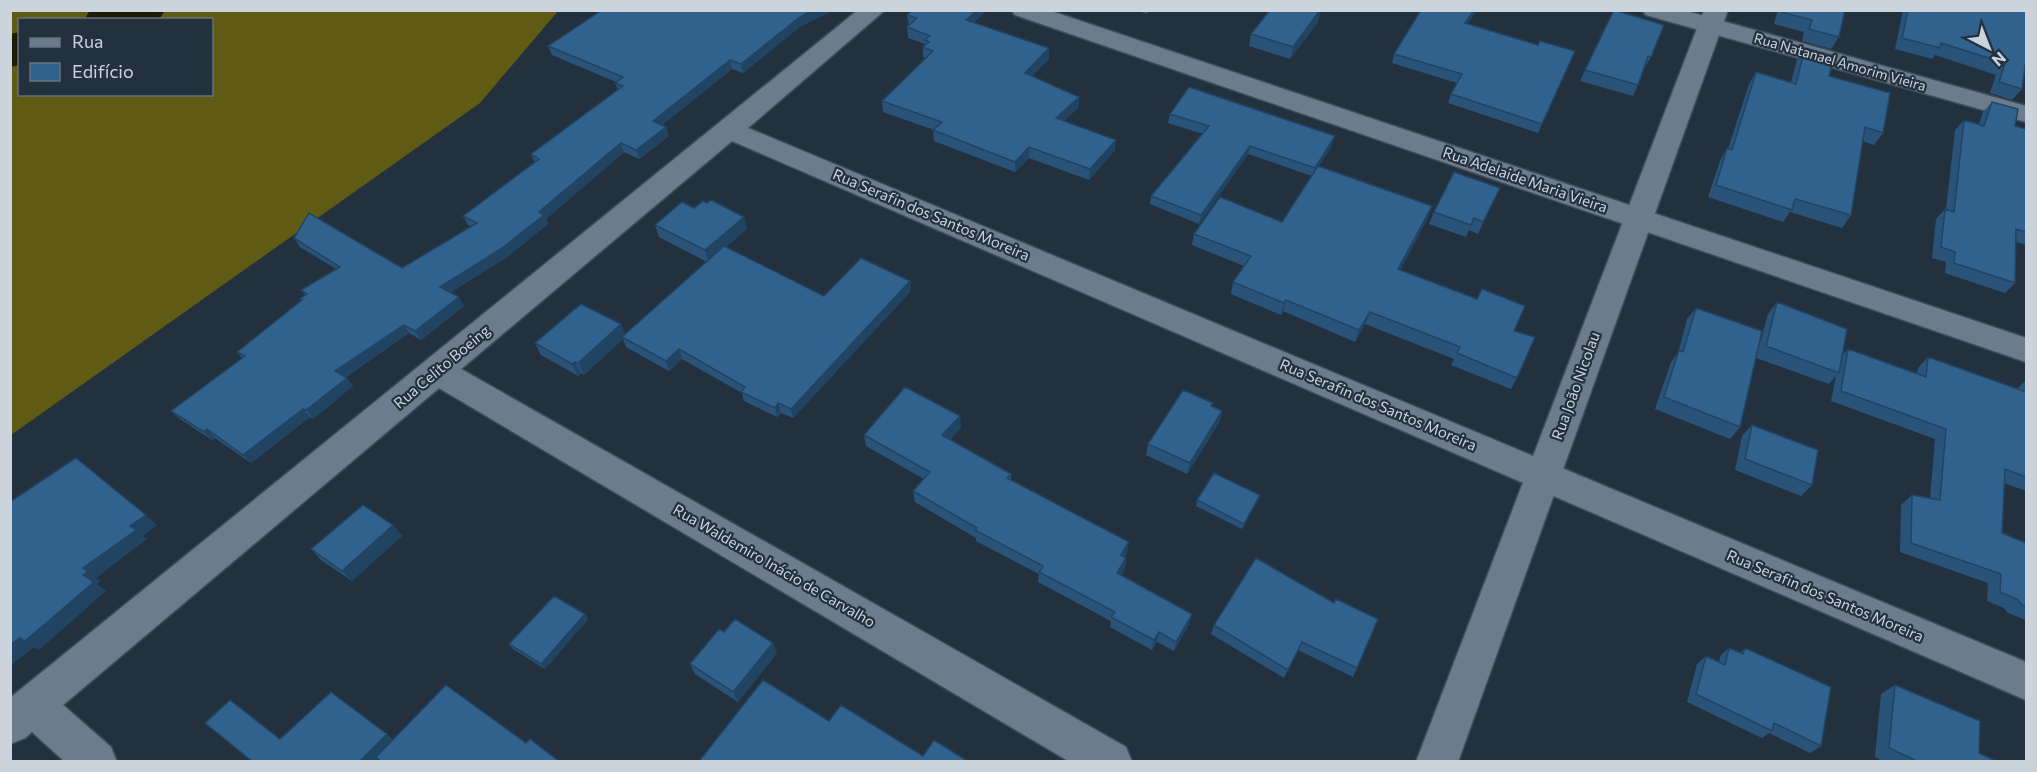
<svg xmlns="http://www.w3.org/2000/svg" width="2037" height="772" font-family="Commissioner,sans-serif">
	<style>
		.forest { fill: #605b14; fill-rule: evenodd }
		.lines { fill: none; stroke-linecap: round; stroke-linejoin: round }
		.river { fill: #1d1b06; fill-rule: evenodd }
		.minor-casing { stroke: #414d59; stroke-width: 3 }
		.tertiary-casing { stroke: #414d59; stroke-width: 3 }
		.minor { fill: #6c7c8d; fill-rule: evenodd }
		.tertiary { fill: #6c7c8d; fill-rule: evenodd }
		.wall { fill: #2a5379 }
		.shaded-wall { fill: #224463 }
		.building { fill: #31618d; stroke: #224463; stroke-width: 1.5 }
		.labels { text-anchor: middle; stroke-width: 4.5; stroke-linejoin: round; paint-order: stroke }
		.far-street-label { font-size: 14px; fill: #cbd4dd; stroke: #23313f }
		.street-label { font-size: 15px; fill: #cbd4dd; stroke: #23313f }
	</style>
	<rect width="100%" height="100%" fill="#23313f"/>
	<path class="forest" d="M 11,11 L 558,11 L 480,103 L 11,435 ZM 20,20 L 212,20 L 212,94 L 20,94 Z"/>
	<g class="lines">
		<path class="river" d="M 90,10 L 165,10 L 159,20 L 84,20 Z
			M 20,32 L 20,65 L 10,67 L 10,34 Z"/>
		<defs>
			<path id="minor" d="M 858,10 L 885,10 L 748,128 L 2026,662 L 2026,700 L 732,141 L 461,369 L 1126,747 L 1132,762 L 1070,762 L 439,388 L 63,705 L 111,747 L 117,762 L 65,762 L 32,732 L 25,738 L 10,744 L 10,698 Z
				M 1011,10 L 1048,10 L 2026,338 L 2026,362 L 1015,15 Z
				M 1642,10 L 1683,10 L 2026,106 L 2026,122 L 1646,15 Z"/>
			<path id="tertiary" d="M 1704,10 L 1728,10 L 1458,762 L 1416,762 Z"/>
		</defs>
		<use href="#minor" class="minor-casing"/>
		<use href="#tertiary" class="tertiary-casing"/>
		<use href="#minor" class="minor"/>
		<use href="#tertiary" class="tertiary"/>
	</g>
	<path class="wall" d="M 602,10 L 834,10 L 801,26 L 743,73 L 732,69 L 662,125 L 669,136 L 639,159 L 624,152 L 546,219 L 548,224 L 507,257 L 451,292 L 464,306 L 421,340 L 409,333 L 346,377 L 353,386 L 313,419 L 310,417 L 251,463 L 215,438 L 212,440 L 180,419 L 171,411 L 242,358 L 237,352 L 301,301 L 300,299 L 305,295 L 301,290 L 336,269 L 300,247 L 294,238 L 402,268 L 471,226 L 468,225 L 463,216 L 535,163 L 531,154 L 618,90 L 615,83 L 616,82 L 552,55 L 548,46 Z
		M 1135,10 L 1150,10 L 1147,14 Z
		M 1477,10 L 1467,24 L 1538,45 L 1575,51 L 1538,133 L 1448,103 L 1451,94 L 1457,83 L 1392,63 L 1394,54 Z
		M 1614,10 L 1651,57 L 1645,67 L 1644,67 L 1638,85 L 1633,96 L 1580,81 Z
		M 1778,10 L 1845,10 L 1839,37 L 1831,49 L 1802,41 L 1804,32 L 1774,24 Z
		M 1903,10 L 2026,10 L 2022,89 L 2012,100 L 1990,93 L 1996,75 L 1935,55 L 1932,59 L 1895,49 Z
		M 907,15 L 975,23 L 1049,59 L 1032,76 L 1079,107 L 1064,121 L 1115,150 L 1089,180 L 1029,158 L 1015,172 L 934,141 L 933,130 L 934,130 L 883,112 L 882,101 L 926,58 L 923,57 L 923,47 L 925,44 L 908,38 L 907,27 L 909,25 Z
		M 1318,22 L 1290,59 L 1249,46 L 1251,34 Z
		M 1805,48 L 1829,76 L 1883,133 L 1874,145 L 1863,141 L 1851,215 L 1842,228 L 1790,212 L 1783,222 L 1708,197 L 1720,161 L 1727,148 L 1728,149 L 1749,84 L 1756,72 L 1791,82 L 1797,60 Z
		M 1992,102 L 2015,126 L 2026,129 L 2026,245 L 2016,242 L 2015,283 L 2005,293 L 1945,273 L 1946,262 L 1932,258 L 1936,219 L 1945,209 L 1946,209 L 1955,130 L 1964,120 L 1979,124 L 1983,112 Z
		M 1170,114 L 1332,145 L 1319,166 L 1428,218 L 1400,270 L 1514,331 L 1517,378 L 1511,389 L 1451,365 L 1454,359 L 1365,324 L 1355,342 L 1283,311 L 1281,315 L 1231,294 L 1233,282 L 1244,266 L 1192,245 L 1194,234 L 1282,222 L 1312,176 L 1248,154 L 1199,224 L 1150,204 L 1151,196 L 1203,134 L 1168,123 Z
		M 1494,200 L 1478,234 L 1469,230 L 1466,237 L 1429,224 L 1434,212 Z
		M 694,208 L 747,229 L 726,247 L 824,296 L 910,281 L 911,291 L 793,418 L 781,413 L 777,417 L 744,401 L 742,393 L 682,359 L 669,371 L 626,347 L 623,339 L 584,375 L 581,373 L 578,376 L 541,355 L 535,343 L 621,324 L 625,335 L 707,262 L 659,237 L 655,225 Z
		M 1777,302 L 1842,355 L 1848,349 L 1917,374 L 1918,368 L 1928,357 L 2017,389 L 2026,380 L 2026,491 L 2004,483 L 2002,533 L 2026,543 L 2026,620 L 2008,613 L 2004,608 L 1987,601 L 1988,583 L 1900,552 L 1901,505 L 1912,495 L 1930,498 L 1935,439 L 1831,401 L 1836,376 L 1829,384 L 1756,358 L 1768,314 Z
		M 1696,308 L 1740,427 L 1730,439 L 1655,409 L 1671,362 L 1678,353 L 1687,319 Z
		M 1212,407 L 1222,411 L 1219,423 L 1187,474 L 1146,455 L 1148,444 Z
		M 1752,425 L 1812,485 L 1801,496 L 1735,470 L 1742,436 Z
		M 961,428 L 950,440 L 1011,474 L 1011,480 L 1127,553 L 1125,557 L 1126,558 L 1125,569 L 1121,575 L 1192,614 L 1189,624 L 1174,651 L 1157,642 L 1152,650 L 1110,627 L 1111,621 L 1038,582 L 1039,574 L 976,541 L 976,538 L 915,502 L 913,491 L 924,479 L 866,446 L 864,435 Z
		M 1260,495 L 1258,500 L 1242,529 L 1196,506 L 1197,500 Z
		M 393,525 L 402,536 L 352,581 L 321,560 L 311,549 Z
		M 1256,558 L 1357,668 L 1353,677 L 1298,650 L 1284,678 L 1211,634 L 1214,625 Z
		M 585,614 L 588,619 L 545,669 L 513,649 L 509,644 Z
		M 1729,648 L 1740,653 L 1745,648 L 1821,746 L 1810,753 L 1769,733 L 1762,738 L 1687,702 L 1697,664 L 1706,656 L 1719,662 L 1720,656 Z
		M 777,653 L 738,702 L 695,674 L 690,664 Z
		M 1895,685 L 1979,753 L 1998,762 L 1885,762 L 1875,757 L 1881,694 Z"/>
	<path class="shaded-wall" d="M 813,10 L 834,10 L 801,26 L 743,73 L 741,64 L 800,17 Z
		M 977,10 L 988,10 L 966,30 L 966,20 Z
		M 1321,10 L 1318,22 L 1290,59 L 1293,47 Z
		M 1474,10 L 1477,10 L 1462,32 L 1465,23 Z
		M 1049,48 L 1049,59 L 1025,83 L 1025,73 Z
		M 730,60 L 732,69 L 656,130 L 653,121 Z
		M 1079,97 L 1079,107 L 1055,128 L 1056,118 Z
		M 666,127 L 669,136 L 639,159 L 636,150 Z
		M 1335,136 L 1332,145 L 1313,176 L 1315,168 Z
		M 1116,140 L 1115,150 L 1089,180 L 1090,169 Z
		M 621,143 L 624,152 L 546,219 L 548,224 L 507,257 L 445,296 L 440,287 L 539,212 Z
		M 1250,146 L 1248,154 L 1199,224 L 1201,215 Z
		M 1029,147 L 1029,158 L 1015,172 L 1015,162 Z
		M 1432,206 L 1428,218 L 1394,281 L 1398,269 Z
		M 744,217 L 747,229 L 708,262 L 705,250 Z
		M 910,281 L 911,291 L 793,418 L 791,409 Z
		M 459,297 L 464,306 L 421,340 L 415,331 Z
		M 1286,300 L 1283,311 L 1281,315 L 1284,303 Z
		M 1370,312 L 1365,324 L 1355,342 L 1359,330 Z
		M 621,324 L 626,336 L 622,337 L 623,339 L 584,375 L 578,363 Z
		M 404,325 L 409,333 L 342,380 L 335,371 Z
		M 679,349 L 682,359 L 669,371 L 666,361 Z
		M 575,362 L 581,373 L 578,376 L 572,364 Z
		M 347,378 L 353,386 L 313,419 L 306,410 Z
		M 778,403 L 781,413 L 777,417 L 775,408 Z
		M 303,409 L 310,417 L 251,463 L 243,455 Z
		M 1222,411 L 1219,423 L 1187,474 L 1190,463 Z
		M 960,416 L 961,428 L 943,447 L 942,435 Z
		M 207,429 L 215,438 L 212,440 L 204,432 Z
		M 1260,495 L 1258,500 L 1242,529 L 1244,524 Z
		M 146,515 L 157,525 L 143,536 L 147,539 L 96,578 L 101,581 L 97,584 L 106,591 L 39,650 L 34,647 L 10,666 L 10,645 L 83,575 L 83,568 L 130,526 Z
		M 393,525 L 402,536 L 352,581 L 342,571 Z
		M 1129,542 L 1127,553 L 1120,566 L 1121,555 Z
		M 1126,558 L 1125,569 L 1115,583 L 1117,573 Z
		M 585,614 L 588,619 L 545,669 L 541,664 Z
		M 1192,614 L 1189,624 L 1174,651 L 1176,642 Z
		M 1159,632 L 1157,642 L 1152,650 L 1154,640 Z
		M 773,643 L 777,653 L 738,702 L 733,692 Z
		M 387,734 L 395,742 L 375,762 L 359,762 Z"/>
	<path class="building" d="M 602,10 L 813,10 L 800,17 L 741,64 L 730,60 L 653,121 L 666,127 L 636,150 L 621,143 L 539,212 L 544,215 L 502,248 L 440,287 L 459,297 L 415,331 L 404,325 L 335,371 L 347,378 L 306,410 L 303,409 L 243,455 L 207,429 L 204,432 L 171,411 L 245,356 L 237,352 L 302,300 L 300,299 L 307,294 L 301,290 L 340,267 L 294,238 L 309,213 L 402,268 L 477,223 L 463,216 L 539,159 L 531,154 L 623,86 L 615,83 L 623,77 L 548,46 Z
		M 913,10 L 977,10 L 966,20 L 1049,48 L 1025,73 L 1079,97 L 1056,118 L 1116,140 L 1090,169 L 1029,147 L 1015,162 L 933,130 L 942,122 L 882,101 L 933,51 L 923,47 L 929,42 L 925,40 L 930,36 L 907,27 L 917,18 L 907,15 Z
		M 1270,10 L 1320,10 L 1293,47 L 1251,34 Z
		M 1421,10 L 1474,10 L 1465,23 L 1538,45 L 1540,41 L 1575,51 L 1542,124 L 1451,94 L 1462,74 L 1394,54 Z
		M 1614,10 L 1664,25 L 1651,57 L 1648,56 L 1638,85 L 1585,70 Z
		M 1782,10 L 1845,10 L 1839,37 L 1809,29 L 1812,20 L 1781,12 Z
		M 1908,10 L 2026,10 L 2026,59 L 2022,89 L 1999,82 L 2005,63 L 1941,43 L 1940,48 L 1902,38 Z
		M 1805,48 L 1834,56 L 1829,76 L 1890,93 L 1883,133 L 1865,127 L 1851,215 L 1795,199 L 1792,210 L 1716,185 L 1727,148 L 1732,150 L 1756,72 L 1796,84 Z
		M 1189,87 L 1335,136 L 1315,168 L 1250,146 L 1201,215 L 1151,196 L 1209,126 L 1170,114 Z
		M 1992,102 L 2018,109 L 2015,126 L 2026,129 L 2026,232 L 2016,229 L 2015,283 L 1954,263 L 1955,252 L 1941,247 L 1945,209 L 1954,212 L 1964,120 L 1984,126 Z
		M 1318,166 L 1432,206 L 1398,269 L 1477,299 L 1482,289 L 1525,306 L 1514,331 L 1535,337 L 1517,378 L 1457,353 L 1460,347 L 1370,312 L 1359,330 L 1286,300 L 1284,303 L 1233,282 L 1251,256 L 1194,234 L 1220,197 L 1282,222 Z
		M 1454,172 L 1500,188 L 1483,222 L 1474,218 L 1471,225 L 1434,212 Z
		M 711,200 L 744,217 L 705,250 L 655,225 L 682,202 L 694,208 L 703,201 L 707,203 Z
		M 724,246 L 824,296 L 861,258 L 910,281 L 791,409 L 778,403 L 775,408 L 741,392 L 745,387 L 679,349 L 666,361 L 622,337 Z
		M 1777,302 L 1847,329 L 1839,373 L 1766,346 Z
		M 581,304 L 621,324 L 578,363 L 575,362 L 572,364 L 535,343 Z
		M 1696,308 L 1762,331 L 1740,427 L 1664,397 L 1679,350 L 1683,352 Z
		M 1848,349 L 1926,377 L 1928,357 L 2026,392 L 2026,390 L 2026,477 L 2005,469 L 2002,533 L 2026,543 L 2026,607 L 2021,604 L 2017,599 L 2000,592 L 2001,574 L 1911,543 L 1912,495 L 1940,500 L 1946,429 L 1841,391 Z
		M 905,387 L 960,416 L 942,435 L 1011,474 L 1007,478 L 1129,542 L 1121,555 L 1126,558 L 1117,573 L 1192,614 L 1176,642 L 1159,632 L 1154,640 L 1111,617 L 1115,612 L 1039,572 L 1043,566 L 975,530 L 977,528 L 913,491 L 930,472 L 864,435 Z
		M 1183,390 L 1213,403 L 1211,406 L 1222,411 L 1190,463 L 1148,444 Z
		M 1752,425 L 1818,450 L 1812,485 L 1745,459 Z
		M 76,458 L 146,515 L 130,526 L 136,530 L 83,568 L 88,572 L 83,575 L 94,582 L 25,641 L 20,638 L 10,645 L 10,502 Z
		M 1214,473 L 1260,495 L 1244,524 L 1197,500 Z
		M 363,505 L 393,525 L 342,571 L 311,549 Z
		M 1256,558 L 1334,603 L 1336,599 L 1378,619 L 1357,668 L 1302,642 L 1288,670 L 1214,625 Z
		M 554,596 L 585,614 L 541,664 L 509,644 Z
		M 735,619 L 773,643 L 733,692 L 690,664 L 719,629 L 724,632 Z
		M 1729,648 L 1743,654 L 1745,648 L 1831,687 L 1821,746 L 1774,723 L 1772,731 L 1696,694 L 1706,656 L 1725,665 Z
		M 763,680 L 829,721 L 841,705 L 923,756 L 934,740 L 969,762 L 701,762 L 700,760 Z
		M 446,685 L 526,743 L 530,739 L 560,762 L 381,762 L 376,757 Z
		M 1895,685 L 1980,721 L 1979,753 L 1998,762 L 1917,762 L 1917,761 L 1889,748 Z
		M 331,692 L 387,734 L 359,762 L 253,762 L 205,723 L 230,700 L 280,739 Z"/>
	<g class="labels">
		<g class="far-street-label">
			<text transform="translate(1840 62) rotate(16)" y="5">Rua Natanael Amorim Vieira</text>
		</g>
		<g class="street-label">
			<text transform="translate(1525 180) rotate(19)" y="5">Rua Adelaide Maria Vieira</text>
			<text transform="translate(931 215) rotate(23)" y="5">Rua Serafin dos Santos Moreira</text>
			<text transform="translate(442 367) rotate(-40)" y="5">Rua Celito Boeing</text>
			<text transform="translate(1576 386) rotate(-70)" y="5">Rua João Nicolau</text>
			<text transform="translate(1378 405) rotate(23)" y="5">Rua Serafin dos Santos Moreira</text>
			<text transform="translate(774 566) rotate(30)" y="5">Rua Waldemiro Inácio de Carvalho</text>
			<text transform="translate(1825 596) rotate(23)" y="5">Rua Serafin dos Santos Moreira</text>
		</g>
	</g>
	<rect width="2037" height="772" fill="none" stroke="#cbd4dd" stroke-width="24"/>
	<rect x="18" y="18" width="195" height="78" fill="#23313f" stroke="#66727e" stroke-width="1.5"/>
	<rect x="30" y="38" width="30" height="9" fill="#6c7c8d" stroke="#66727e" stroke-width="1.5"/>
	<text x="72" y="48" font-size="18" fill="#cbd4dd">Rua</text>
	<rect x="30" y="63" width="30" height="18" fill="#31618d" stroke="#66727e" stroke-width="1.5"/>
	<text x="72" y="78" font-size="18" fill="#cbd4dd">Edifício</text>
	<g transform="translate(1989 48) rotate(138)" stroke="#23313f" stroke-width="4.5" paint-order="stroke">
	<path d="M0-4.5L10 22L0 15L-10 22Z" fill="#cbd4dd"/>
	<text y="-9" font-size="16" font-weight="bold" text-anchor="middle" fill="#cbd4dd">N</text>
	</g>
</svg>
